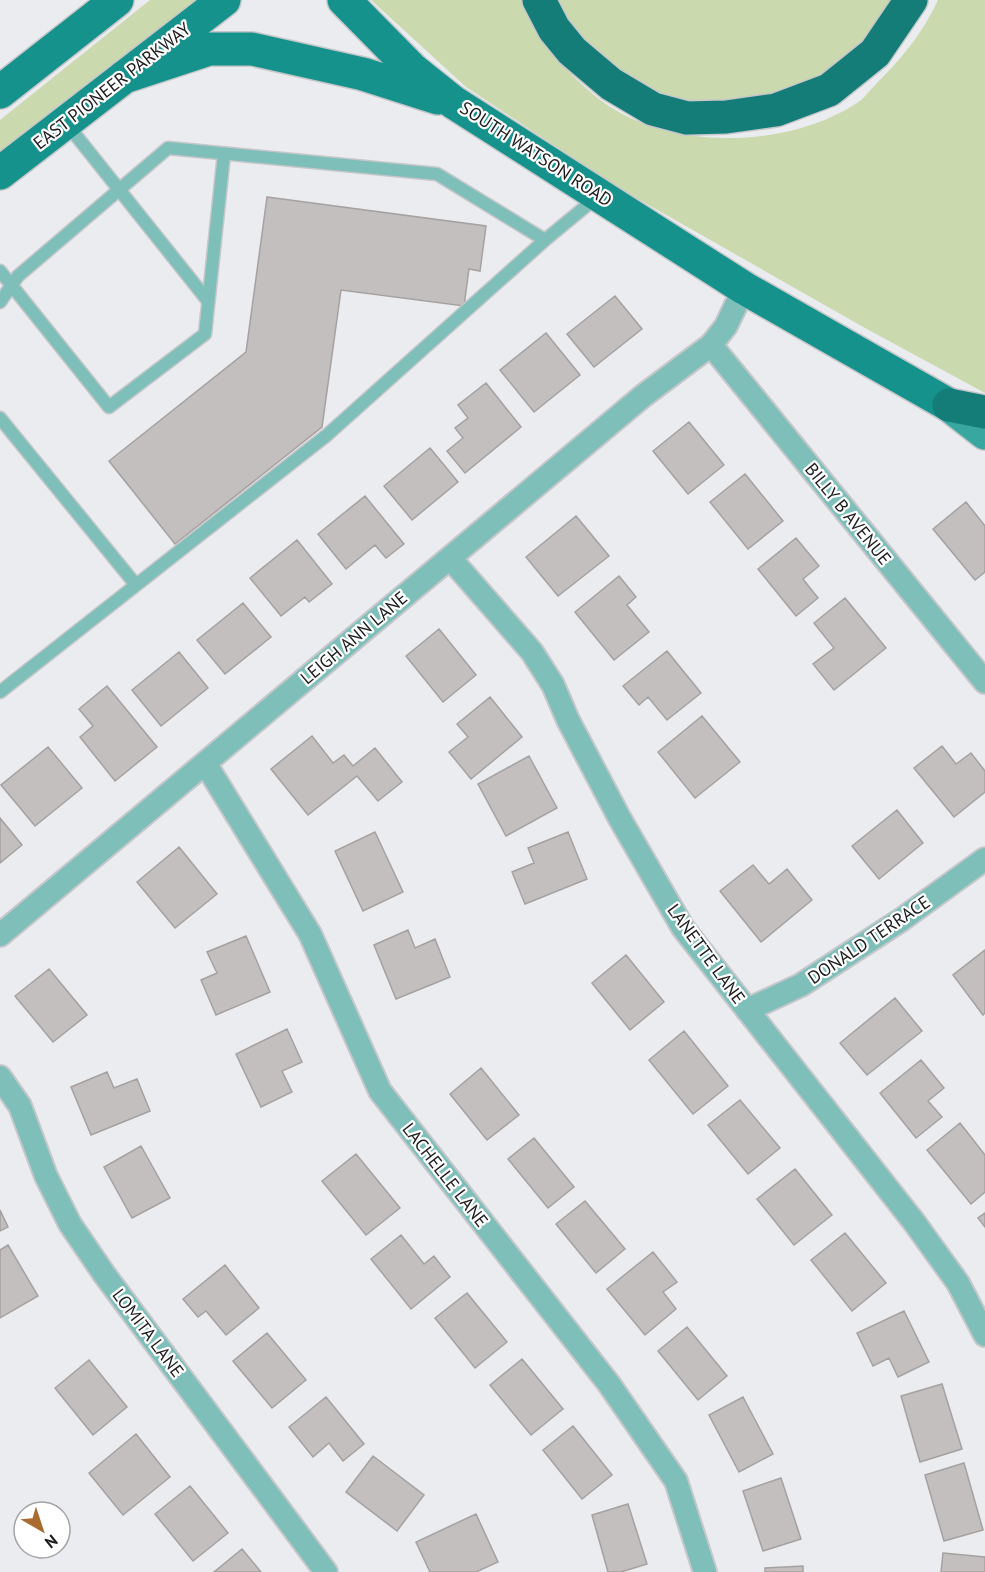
<svg xmlns="http://www.w3.org/2000/svg" width="985" height="1572" font-family="'PT Sans',sans-serif">
	<style>
		.green { fill: #cbd9ae }
		.building { fill: #c4bfbf; stroke: #a5a1a0; stroke-width: 1.5 }
		.lines { fill: none; stroke-linecap: round; stroke-linejoin: round }
		.service-casing { stroke: #c6c7ca; stroke-width: 15 }
		.minor-casing { stroke: #c6c7ca; stroke-width: 26 }
		.secondary-casing { stroke: #c6c7ca; stroke-width: 36 }
		.primary-casing { stroke: #c6c7ca; stroke-width: 36 }
		.motorway-casing { stroke: #c6c7ca; stroke-width: 36 }
		.service { stroke: #7fbfb9; stroke-width: 12 }
		.minor { stroke: #7fbfb9; stroke-width: 22 }
		.secondary { stroke: #37a7a0; stroke-width: 33 }
		.primary { stroke: #15928b; stroke-width: 33 }
		.motorway { stroke: #157d77; stroke-width: 33 }
		.labels { text-anchor: middle; stroke-width: 4.5; stroke-linejoin: round; paint-order: stroke }
		.street-label { font-size: 18px; fill: #1c1c1e; stroke: #fff }
	</style>
	<rect width="100%" height="100%" fill="#ebecf0"/>
	<path class="green" d="M 150,0 L 200,0 L 0,160 L 0,120 Z
		M 371,0 L 525,0 C 537,21 548,44 562,63 C 570,75 584,86 594,95 C 661,152 786,150 857,103 C 864,99 870,90 876,84 C 903,57 922,34 938,0 L 985,0 L 985,393 L 865,328 L 617,187 L 466,87 Z
		M 556,0 L 900,0 L 865,54 L 780,98 L 691,107 L 639,87 L 607,68 L 567,22 Z"/>
	<path class="building" d="M 267,197 L 486,226 L 480,271 L 469,269 L 464,306 L 341,290 L 322,427 L 175,544 L 109,461 L 246,352 Z
		M 615,296 L 642,329 L 594,367 L 567,334 Z
		M 546,333 L 580,375 L 534,412 L 500,370 Z
		M 486,383 L 521,427 L 465,473 L 447,451 L 463,438 L 455,428 L 468,418 L 458,405 Z
		M 689,422 L 724,465 L 688,494 L 653,451 Z
		M 430,448 L 458,482 L 412,520 L 384,486 Z
		M 745,474 L 783,521 L 748,549 L 710,502 Z
		M 365,496 L 404,544 L 386,558 L 375,545 L 346,569 L 318,534 Z
		M 966,502 L 985,526 L 985,572 L 975,580 L 933,529 Z
		M 576,516 L 609,556 L 558,596 L 526,557 Z
		M 796,538 L 819,566 L 803,579 L 818,598 L 796,616 L 758,569 Z
		M 297,540 L 332,584 L 309,602 L 305,597 L 281,616 L 250,578 Z
		M 619,576 L 636,597 L 627,605 L 649,632 L 614,660 L 575,612 Z
		M 845,598 L 886,648 L 834,690 L 813,664 L 834,648 L 814,623 Z
		M 243,603 L 271,637 L 225,674 L 197,640 Z
		M 439,629 L 476,675 L 443,702 L 406,656 Z
		M 667,651 L 701,693 L 667,720 L 648,697 L 639,705 L 623,686 Z
		M 179,652 L 208,688 L 161,726 L 132,690 Z
		M 107,686 L 157,747 L 115,781 L 80,737 L 93,726 L 79,709 Z
		M 490,697 L 522,737 L 471,779 L 449,752 L 468,737 L 457,724 Z
		M 702,716 L 740,762 L 695,798 L 658,752 Z
		M 312,736 L 333,763 L 344,755 L 353,766 L 375,748 L 402,782 L 378,801 L 357,776 L 308,815 L 271,769 Z
		M 942,746 L 956,764 L 971,753 L 985,771 L 985,792 L 954,817 L 914,768 Z
		M 48,747 L 82,788 L 35,826 L 1,785 Z
		M 529,756 L 557,808 L 506,836 L 478,784 Z
		M 897,810 L 923,843 L 879,879 L 852,846 Z
		M 0,818 L 22,845 L 0,863 Z
		M 375,832 L 403,892 L 363,911 L 335,851 Z
		M 568,832 L 587,879 L 525,904 L 512,872 L 534,863 L 528,848 Z
		M 179,847 L 217,894 L 175,928 L 137,882 Z
		M 753,865 L 769,884 L 787,869 L 812,900 L 761,942 L 720,891 Z
		M 408,930 L 415,948 L 435,939 L 450,977 L 396,999 L 374,945 Z
		M 246,936 L 270,992 L 216,1015 L 201,980 L 217,973 L 207,952 Z
		M 985,950 L 985,1013 L 983,1015 L 953,975 Z
		M 626,955 L 664,1002 L 630,1030 L 592,983 Z
		M 49,969 L 87,1015 L 53,1042 L 15,996 Z
		M 895,998 L 922,1031 L 867,1075 L 840,1043 Z
		M 287,1029 L 302,1062 L 282,1071 L 292,1092 L 261,1107 L 236,1054 Z
		M 684,1031 L 728,1086 L 693,1114 L 649,1060 Z
		M 921,1060 L 944,1088 L 928,1101 L 942,1117 L 916,1138 L 880,1093 Z
		M 481,1068 L 519,1115 L 487,1140 L 450,1094 Z
		M 107,1072 L 114,1088 L 137,1079 L 150,1111 L 91,1135 L 71,1087 Z
		M 740,1100 L 780,1148 L 748,1174 L 708,1125 Z
		M 960,1123 L 985,1155 L 985,1192 L 971,1204 L 927,1150 Z
		M 534,1138 L 574,1187 L 548,1208 L 508,1159 Z
		M 141,1146 L 170,1198 L 132,1218 L 104,1167 Z
		M 356,1154 L 400,1208 L 366,1235 L 322,1181 Z
		M 795,1169 L 832,1215 L 794,1245 L 757,1199 Z
		M 585,1201 L 625,1249 L 596,1273 L 556,1224 Z
		M 0,1210 L 8,1227 L 0,1231 Z
		M 985,1213 L 985,1227 L 978,1218 Z
		M 845,1233 L 886,1283 L 852,1311 L 811,1260 Z
		M 401,1235 L 424,1264 L 434,1256 L 450,1277 L 411,1309 L 371,1259 Z
		M 8,1245 L 38,1296 L 0,1318 L 0,1250 Z
		M 653,1252 L 677,1282 L 663,1292 L 676,1309 L 645,1335 L 607,1289 Z
		M 225,1265 L 259,1308 L 226,1335 L 206,1311 L 198,1317 L 183,1299 Z
		M 467,1293 L 507,1342 L 475,1368 L 435,1318 Z
		M 904,1311 L 929,1362 L 898,1377 L 889,1358 L 873,1366 L 857,1333 Z
		M 687,1327 L 727,1376 L 698,1400 L 658,1351 Z
		M 267,1333 L 306,1380 L 272,1408 L 233,1361 Z
		M 522,1359 L 563,1409 L 531,1435 L 490,1385 Z
		M 89,1360 L 127,1407 L 93,1435 L 55,1388 Z
		M 942,1384 L 962,1449 L 920,1462 L 901,1396 Z
		M 326,1397 L 364,1444 L 343,1461 L 329,1443 L 313,1457 L 289,1427 Z
		M 743,1397 L 773,1454 L 739,1472 L 709,1415 Z
		M 573,1426 L 612,1475 L 582,1499 L 543,1450 Z
		M 136,1434 L 170,1477 L 123,1515 L 89,1473 Z
		M 373,1456 L 424,1495 L 397,1531 L 346,1492 Z
		M 964,1463 L 983,1530 L 944,1541 L 925,1475 Z
		M 781,1478 L 801,1539 L 763,1551 L 743,1491 Z
		M 190,1486 L 228,1533 L 193,1561 L 155,1514 Z
		M 628,1504 L 647,1564 L 621,1572 L 608,1572 L 592,1515 Z
		M 476,1514 L 498,1562 L 476,1572 L 430,1572 L 416,1542 Z
		M 242,1549 L 261,1572 L 214,1572 Z
		M 943,1553 L 985,1557 L 985,1572 L 941,1572 Z
		M 803,1566 L 803,1572 L 765,1572 L 765,1568 Z"/>
	<g class="lines">
		<defs>
			<path id="service" d="M 66,123 L 208,301
				M 0,271 L 109,407 L 205,334 L 224,154
				M 0,302 L 18,276 L 168,148 L 437,174 L 545,240
				M 0,418 L 136,585
				M 0,692 L 327,435 L 545,240 L 597,197"/>
			<path id="minor" d="M 711,345 L 985,682
				M 450,558 L 532,652 L 553,685 L 568,720 L 620,819 L 683,928 L 914,1222 L 958,1283 L 985,1335
				M 205,763 L 310,934 L 380,1091 L 609,1384 L 676,1481 L 705,1572
				M 0,935 L 643,396 L 711,345 L 726,326 L 744,288
				M 747,1010 L 801,985 L 901,920 L 985,859
				M 0,1077 L 20,1106 L 46,1176 L 70,1224 L 104,1274 L 326,1572"/>
			<path id="secondary" d="M 949,405 L 985,433"/>
			<path id="primary" d="M 344,0 L 413,70 L 453,102 L 744,288 L 949,405
				M 124,77 L 209,49 L 252,49 L 363,74 L 438,98
				M 0,92 L 117,0
				M 0,173 L 224,0"/>
			<path id="motorway" d="M 539,0 L 554,29 L 572,51 L 611,84 L 653,109 L 687,118 L 726,117 L 776,110 L 829,90 L 875,53 L 911,0
				M 949,405 L 985,412"/>
		</defs>
		<use href="#service" class="service-casing"/>
		<use href="#minor" class="minor-casing"/>
		<use href="#secondary" class="secondary-casing"/>
		<use href="#primary" class="primary-casing"/>
		<use href="#motorway" class="motorway-casing"/>
		<use href="#service" class="service"/>
		<use href="#minor" class="minor"/>
		<use href="#secondary" class="secondary"/>
		<use href="#primary" class="primary"/>
		<use href="#motorway" class="motorway"/>
	</g>
	<g class="labels">
		<g class="street-label">
			<text transform="translate(112 86) rotate(-38)" y="6">EAST PIONEER PARKWAY</text>
			<text transform="translate(536 154) rotate(33)" y="6">SOUTH WATSON ROAD</text>
			<text transform="translate(848 514) rotate(51)" y="6">BILLY B AVENUE</text>
			<text transform="translate(354 638) rotate(-40)" y="6">LEIGH ANN LANE</text>
			<text transform="translate(869 940) rotate(-34)" y="6">DONALD TERRACE</text>
			<text transform="translate(706 954) rotate(54)" y="6">LANETTE LANE</text>
			<text transform="translate(445 1175) rotate(52)" y="6">LACHELLE LANE</text>
			<text transform="translate(148 1333) rotate(53)" y="6">LOMITA LANE</text>
		</g>
	</g>
	<g transform="translate(42 1530) rotate(141)"><circle r="28" fill="#ffffff" stroke="#a4a4a5" stroke-width="1.5"/>
	<path d="M0-4.5L10 22L0 15L-10 22Z" fill="#a96b30"/>
	<text y="-9" font-size="16" font-weight="bold" text-anchor="middle" fill="#1c1c1e">N</text>
	</g>
</svg>
